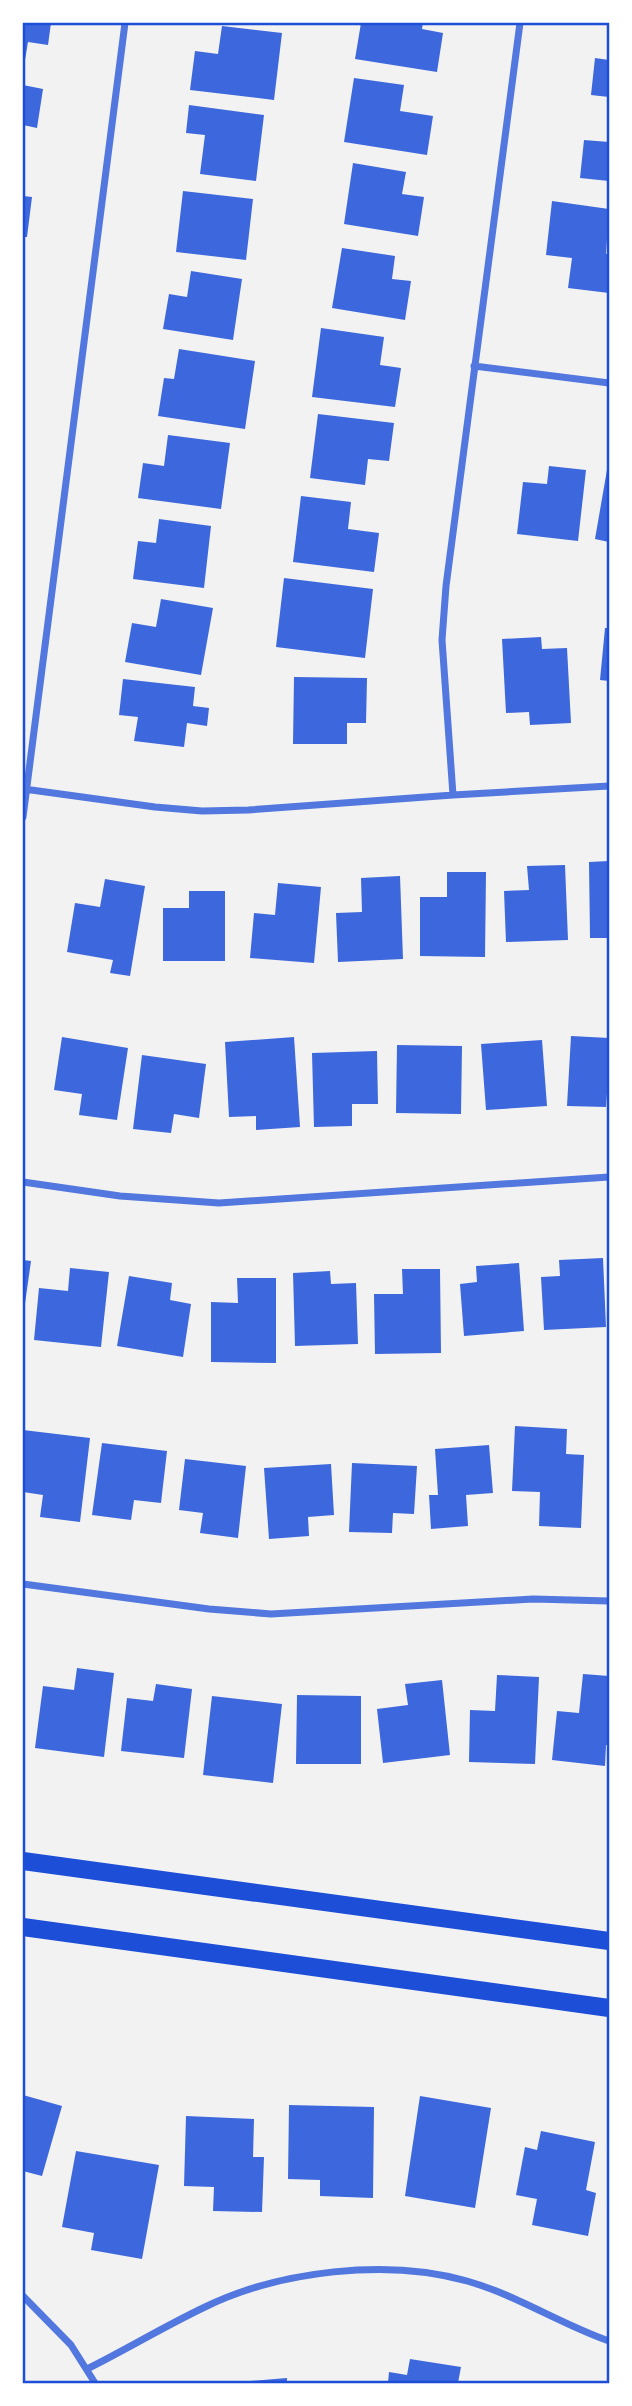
<svg xmlns="http://www.w3.org/2000/svg" width="632" height="2406" font-family="Spectral,serif">
	<style>
		.building { fill: #3d67dc }
		.lines { fill: none; stroke-linecap: round; stroke-linejoin: round }
		.minor { stroke: #5277de; stroke-width: 7 }
		.primary { stroke: #1d4ed8; stroke-width: 18 }
		.neatline { fill: none; stroke: #1d4ed8; stroke-width: 2.5 }
	</style>
	<rect width="100%" height="100%" fill="#f2f2f2"/>
	<path class="building" d="M 23,23 L 51,23 L 48,45 L 28,42 L 24,66 Z
		M 361,23 L 423,23 L 422,29 L 443,33 L 437,72 L 355,59 Z
		M 222,26 L 282,33 L 274,100 L 190,90 L 195,51 L 218,54 Z
		M 595,58 L 609,60 L 609,97 L 591,95 Z
		M 354,78 L 404,85 L 400,111 L 433,116 L 427,155 L 344,142 Z
		M 23,85 L 43,89 L 37,128 L 23,125 Z
		M 189,105 L 264,115 L 256,181 L 200,174 L 205,135 L 186,133 Z
		M 584,140 L 609,142 L 609,181 L 580,178 Z
		M 353,163 L 406,172 L 402,194 L 424,197 L 418,236 L 344,224 Z
		M 183,191 L 253,199 L 246,260 L 176,252 Z
		M 23,196 L 32,197 L 27,237 L 23,237 Z
		M 552,201 L 609,209 L 606,254 L 609,254 L 609,293 L 568,288 L 572,258 L 546,255 Z
		M 342,248 L 395,256 L 392,279 L 411,281 L 405,320 L 332,308 Z
		M 191,271 L 242,279 L 233,340 L 163,329 L 169,294 L 187,297 Z
		M 321,328 L 384,337 L 380,365 L 401,368 L 395,407 L 312,397 Z
		M 179,349 L 255,361 L 245,429 L 158,416 L 164,378 L 174,379 Z
		M 318,414 L 394,423 L 389,461 L 368,459 L 365,485 L 310,478 Z
		M 168,435 L 230,443 L 221,509 L 138,498 L 143,463 L 164,466 Z
		M 608,464 L 609,464 L 609,542 L 595,539 Z
		M 549,466 L 586,470 L 578,541 L 517,534 L 523,482 L 547,484 Z
		M 301,496 L 351,502 L 348,529 L 379,533 L 374,572 L 293,562 Z
		M 159,519 L 211,526 L 204,588 L 133,579 L 138,541 L 156,543 Z
		M 284,578 L 373,589 L 365,658 L 276,647 Z
		M 161,599 L 213,608 L 201,675 L 125,662 L 132,623 L 156,627 Z
		M 605,628 L 609,628 L 609,681 L 600,680 Z
		M 541,637 L 542,649 L 567,648 L 571,723 L 530,725 L 529,712 L 506,713 L 502,639 Z
		M 294,677 L 367,678 L 366,723 L 347,723 L 347,744 L 293,744 Z
		M 123,679 L 195,687 L 193,706 L 209,708 L 207,726 L 187,723 L 184,747 L 134,741 L 138,717 L 119,715 Z
		M 609,861 L 609,938 L 590,938 L 589,862 Z
		M 565,865 L 568,940 L 506,942 L 504,891 L 529,890 L 527,866 Z
		M 447,872 L 486,872 L 485,957 L 420,956 L 420,897 L 447,897 Z
		M 400,876 L 403,959 L 338,962 L 336,913 L 362,912 L 361,878 Z
		M 105,879 L 145,886 L 130,976 L 110,973 L 113,960 L 67,952 L 75,903 L 100,907 Z
		M 278,883 L 321,887 L 314,963 L 250,958 L 254,913 L 275,915 Z
		M 189,891 L 225,891 L 225,961 L 163,961 L 163,908 L 189,908 Z
		M 571,1036 L 609,1038 L 609,1094 L 607,1093 L 606,1107 L 567,1106 Z
		M 62,1037 L 128,1048 L 117,1120 L 79,1115 L 82,1094 L 54,1090 Z
		M 294,1037 L 300,1127 L 256,1130 L 256,1116 L 229,1117 L 225,1042 Z
		M 542,1040 L 547,1106 L 486,1110 L 481,1044 Z
		M 397,1045 L 462,1046 L 461,1114 L 396,1113 Z
		M 377,1051 L 378,1104 L 352,1104 L 352,1126 L 314,1127 L 312,1053 Z
		M 142,1055 L 206,1064 L 199,1118 L 174,1114 L 171,1133 L 133,1129 Z
		M 603,1258 L 606,1327 L 544,1330 L 541,1277 L 560,1276 L 559,1260 Z
		M 23,1260 L 31,1261 L 24,1311 L 23,1311 Z
		M 519,1263 L 524,1331 L 464,1336 L 460,1284 L 477,1282 L 476,1266 Z
		M 70,1268 L 109,1272 L 101,1347 L 34,1340 L 39,1288 L 68,1291 Z
		M 402,1269 L 440,1269 L 441,1353 L 375,1354 L 374,1294 L 403,1294 Z
		M 330,1271 L 331,1284 L 356,1283 L 358,1344 L 295,1346 L 293,1273 Z
		M 129,1276 L 172,1283 L 170,1300 L 191,1304 L 183,1357 L 117,1346 Z
		M 237,1278 L 276,1278 L 276,1363 L 211,1362 L 211,1302 L 238,1303 Z
		M 515,1426 L 567,1429 L 566,1454 L 584,1455 L 581,1528 L 539,1526 L 540,1492 L 512,1491 Z
		M 23,1430 L 90,1438 L 80,1522 L 40,1517 L 43,1495 L 23,1492 Z
		M 102,1443 L 167,1451 L 161,1503 L 134,1500 L 131,1520 L 92,1515 Z
		M 489,1445 L 493,1493 L 466,1495 L 468,1526 L 431,1529 L 429,1495 L 438,1495 L 435,1449 Z
		M 185,1459 L 246,1466 L 238,1538 L 200,1533 L 203,1513 L 179,1510 Z
		M 352,1463 L 417,1466 L 414,1514 L 393,1513 L 392,1533 L 349,1532 Z
		M 331,1464 L 334,1515 L 308,1517 L 309,1536 L 269,1539 L 264,1468 Z
		M 77,1668 L 114,1673 L 104,1757 L 35,1748 L 43,1686 L 74,1690 Z
		M 583,1674 L 609,1676 L 609,1745 L 606,1745 L 605,1766 L 552,1760 L 557,1711 L 579,1713 Z
		M 497,1675 L 539,1677 L 535,1764 L 469,1762 L 470,1710 L 495,1711 Z
		M 442,1680 L 450,1755 L 383,1763 L 377,1709 L 408,1705 L 405,1684 Z
		M 156,1684 L 192,1689 L 184,1758 L 121,1751 L 127,1698 L 153,1701 Z
		M 297,1695 L 361,1696 L 361,1764 L 296,1764 Z
		M 212,1696 L 282,1704 L 273,1783 L 203,1775 Z
		M 23,2095 L 62,2106 L 42,2176 L 23,2171 Z
		M 420,2096 L 491,2108 L 475,2208 L 405,2196 Z
		M 289,2105 L 374,2107 L 373,2198 L 320,2196 L 320,2180 L 288,2179 Z
		M 186,2116 L 254,2119 L 253,2157 L 264,2157 L 262,2212 L 213,2211 L 214,2187 L 184,2186 Z
		M 541,2131 L 595,2142 L 586,2190 L 596,2193 L 588,2236 L 532,2225 L 537,2199 L 516,2195 L 525,2147 L 537,2150 Z
		M 76,2151 L 159,2165 L 142,2259 L 91,2250 L 94,2233 L 62,2227 Z
		M 410,2359 L 461,2367 L 458,2383 L 388,2383 L 389,2372 L 407,2375 Z
		M 287,2378 L 287,2383 L 250,2383 L 250,2381 Z"/>
	<g class="lines">
		<path class="minor" d="M 474,366 L 609,383
			M 24,789 L 155,807 L 202,811 L 248,810 L 453,795 L 609,786
			M 453,795 L 442,640 L 446,586 L 520,23
			M 23,817 L 125,23
			M 23,1182 L 120,1196 L 219,1203 L 609,1177
			M 23,1584 L 209,1609 L 271,1614 L 533,1599 L 609,1601
			M 23,2296 L 71,2345 L 95,2383
			M 87,2369 C 127,2349 165,2326 205,2307 C 279,2271 387,2258 467,2281 C 517,2295 560,2324 609,2341"/>
		<path class="primary" d="M 23,1861 L 609,1941
			M 23,1927 L 609,2008"/>
	</g>
	<rect width="632" height="2406" fill="none" stroke="#ffffff" stroke-width="49"/>
	<rect x="24" y="24" width="584" height="2358" class="neatline"/>
</svg>
